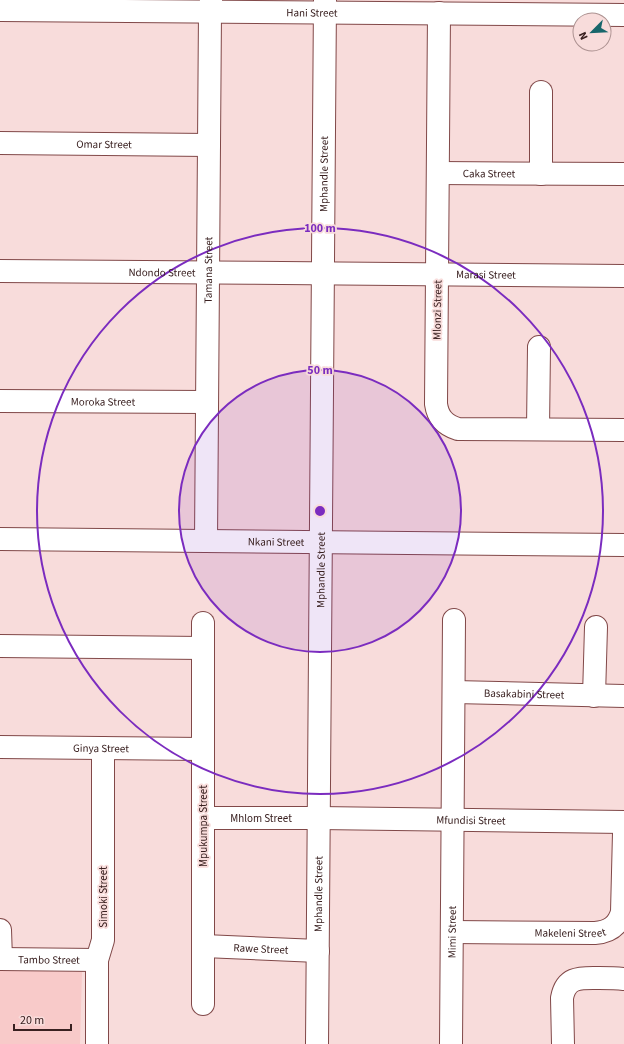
<svg xmlns="http://www.w3.org/2000/svg" width="624" height="1044" font-family="'Source Sans 3',sans-serif">
	<style>
		.built { fill: #f8cac9 }
		.lines { fill: none; stroke-linecap: round; stroke-linejoin: round }
		.minor-casing { stroke: #814848; stroke-width: 24 }
		.minor { stroke: #fff; stroke-width: 22 }
		.ring { fill: none; stroke: #7b2cbf; stroke-width: 2 }
		.labels { text-anchor: middle; stroke-width: 3.5; stroke-linejoin: round; paint-order: stroke }
		.street-label { font-size: 11px; fill: #392020; stroke: #f8dcdb }
		.centre { fill: #7b2cbf; stroke: #f8dcdb; stroke-width: 2 }
		.ring-label { font-size: 12px; text-anchor: middle; font-weight: bold; fill: #7b2cbf; stroke: #f8dcdb; stroke-width: 3.5; stroke-linejoin: round; paint-order: stroke }
	</style>
	<rect width="100%" height="100%" fill="#f8dcdb"/>
	<path class="built" d="M 0,970 L 82,972 L 80,1044 L 0,1044 Z"/>
	<g class="lines">
		<defs>
			<g id="minor">
				<path id="s1" d="M 0,10 L 624,15"/>
				<path d="M 439,13 L 436,404 C 438,418 445,425 458,429 L 624,430"/>
				<path id="s2" d="M 0,143 L 209,145"/>
				<path id="s3" d="M 438,173 L 624,174"/>
				<path d="M 541,174 L 541,92"/>
				<path id="s4" d="M 0,271 C 208,273 416,273 624,276"/>
				<path id="s5" d="M 0,401 L 207,402"/>
				<path d="M 538,429 L 539,347"/>
				<path id="s6" d="M 0,539 L 624,545"/>
				<path id="s7" d="M 206,541 L 210,12 L 211,0"/>
				<path d="M 0,646 L 203,648"/>
				<path id="s8" d="M 454,692 L 624,696"/>
				<path d="M 594,696 L 596,627"/>
				<path id="s9" d="M 0,747 L 202,749"/>
				<path id="s10" d="M 203,818 L 319,818 L 624,822"/>
				<path d="M 0,930 L 1,959"/>
				<path id="s11" d="M 452,932 L 595,933 C 609,932 618,926 622,912 L 624,833"/>
				<path id="s12" d="M 204,946 L 318,951"/>
				<path id="s13" d="M 0,959 L 97,960"/>
				<path d="M 203,1004 L 203,623"/>
				<path d="M 97,1044 L 97,960 L 103,940 L 103,748"/>
				<path id="s14" d="M 317,1044 L 325,0"/>
				<path id="s15" d="M 451,1044 L 454,620"/>
				<path d="M 563,1044 L 562,998 C 566,976 581,978 599,978 C 607,978 616,978 624,979"/>
			</g>
		</defs>
		<use href="#minor" class="minor-casing"/>
		<use href="#minor" class="minor"/>
	</g>
	<circle cx="320" cy="511" r="141" fill="#7b2cbf" fill-opacity=".12"/>
	<g class="ring">
		<circle cx="320" cy="511" r="141"/>
		<circle cx="320" cy="511" r="283"/>
	</g>
	<g class="labels">
		<g class="street-label">
			<text dy="4" stroke="none"><textPath href="#s1" startOffset="312">Hani Street</textPath></text>
			<text dy="4" stroke="none"><textPath href="#s2" startOffset="104">Omar Street</textPath></text>
			<text dy="4" stroke="none"><textPath href="#s14" startOffset="870">Mphandle Street</textPath></text>
			<text dy="4" stroke="none"><textPath href="#s3" startOffset="51">Caka Street</textPath></text>
			<text dy="4" stroke="none"><textPath href="#s7" startOffset="271">Tamana Street</textPath></text>
			<text dy="4" stroke="none"><textPath href="#s4" startOffset="162">Ndondo Street</textPath></text>
			<text dy="4" stroke="none"><textPath href="#s4" startOffset="486">Marasi Street</textPath></text>
			<text transform="translate(437 310) rotate(-89)" y="4">Mlonzi Street</text>
			<text dy="4" stroke="none"><textPath href="#s5" startOffset="103">Moroka Street</textPath></text>
			<text dy="4" stroke="none"><textPath href="#s6" startOffset="276">Nkani Street</textPath></text>
			<text dy="4" stroke="none"><textPath href="#s14" startOffset="474">Mphandle Street</textPath></text>
			<text dy="4" stroke="none"><textPath href="#s8" startOffset="70">Basakabini Street</textPath></text>
			<text dy="4" stroke="none"><textPath href="#s9" startOffset="101">Ginya Street</textPath></text>
			<text dy="4" stroke="none"><textPath href="#s10" startOffset="58">Mhlom Street</textPath></text>
			<text dy="4" stroke="none"><textPath href="#s10" startOffset="268">Mfundisi Street</textPath></text>
			<text transform="translate(203 826) rotate(-90)" y="4">Mpukumpa Street</text>
			<text dy="4" stroke="none"><textPath href="#s14" startOffset="150">Mphandle Street</textPath></text>
			<text transform="translate(103 897) rotate(-90)" y="4">Simoki Street</text>
			<text dy="4" stroke="none"><textPath href="#s11" startOffset="118">Makeleni Street</textPath></text>
			<text dy="4" stroke="none"><textPath href="#s15" startOffset="112">Mimi Street</textPath></text>
			<text dy="4" stroke="none"><textPath href="#s12" startOffset="57">Rawe Street</textPath></text>
			<text dy="4" stroke="none"><textPath href="#s13" startOffset="49">Tambo Street</textPath></text>
		</g>
	</g>
	<circle cx="320" cy="511" r="6" class="centre"/>
	<g class="ring-label">
		<text x="320" y="232">100 m</text>
		<text x="320" y="374">50 m</text>
	</g>
	<g transform="translate(592 32) rotate(246)"><circle r="19" fill="#f8dcdb" stroke="#ac9190"/>
	<path d="M0-3L7 15L0 10L-7 15Z" fill="#18666b"/>
	<text y="-6" font-size="11" font-weight="bold" text-anchor="middle" fill="#392020">N</text>
	</g>
	<path d="M14 1024v6h57v-6" fill="none" stroke="#392020" stroke-width="2"/>
	<text x="20" y="1024" font-size="12" fill="#392020" stroke="#f8dcdb" stroke-width="3" paint-order="stroke">20 m</text>
</svg>
